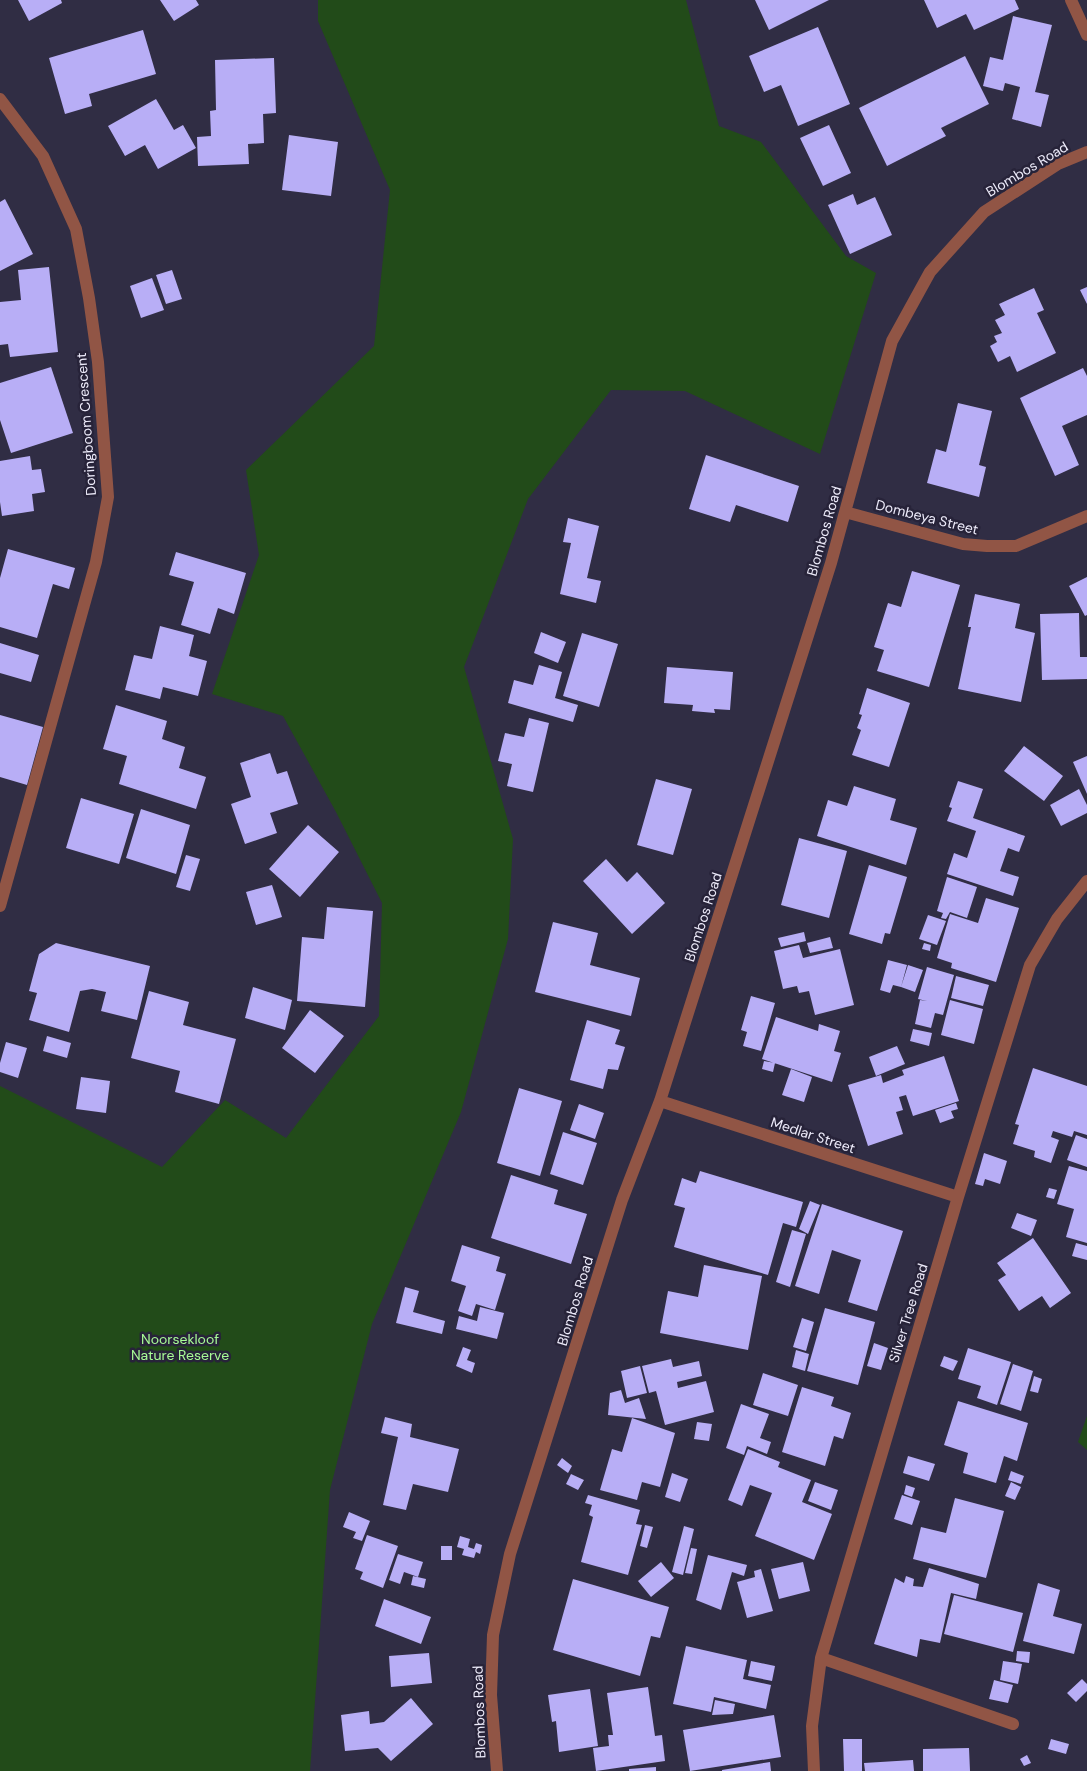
<svg xmlns="http://www.w3.org/2000/svg" width="1087" height="1771" font-family="'DM Sans',sans-serif">
	<style>
		.green { fill: #224b19 }
		.building { fill: #b8aef6 }
		.lines { fill: none; stroke-linecap: round; stroke-linejoin: round }
		.street { stroke: #915545; stroke-width: 12 }
		.labels { text-anchor: middle; stroke-width: 5; stroke-linejoin: round; paint-order: stroke }
		.street-label { font-size: 14px; fill: #edebfa; stroke: #272339 }
		.park-label { font-size: 14px; fill: #a8fc96; stroke: #272339 }
	</style>
	<rect width="100%" height="100%" fill="#302d44"/>
	<path class="green" d="M 318,0 L 686,0 L 719,126 L 761,142 L 846,256 L 876,273 L 820,454 L 685,391 L 611,390 L 528,499 L 464,667 L 513,839 L 508,939 L 461,1112 L 372,1324 L 330,1490 L 310,1771 L 0,1771 L 0,1086 L 162,1167 L 225,1100 L 286,1138 L 379,1016 L 382,903 L 336,812 L 283,716 L 212,694 L 259,555 L 246,470 L 374,346 L 390,190 L 318,21 Z
		M 1087,1416 L 1087,1450 L 1078,1442 Z"/>
	<path class="building" d="M 18,0 L 61,0 L 62,3 L 29,21 Z
		M 160,0 L 196,0 L 199,5 L 174,21 Z
		M 755,0 L 829,0 L 769,30 Z
		M 924,0 L 1015,0 L 1019,9 L 974,30 L 966,14 L 937,28 Z
		M 1013,16 L 1052,25 L 1035,92 L 1049,95 L 1041,127 L 1012,119 L 1020,87 L 1005,83 L 1003,91 L 983,86 L 990,57 L 1003,60 Z
		M 818,27 L 850,104 L 798,126 L 781,85 L 764,92 L 749,56 Z
		M 143,30 L 156,74 L 89,94 L 92,106 L 65,114 L 49,58 Z
		M 965,56 L 989,104 L 941,128 L 946,136 L 887,166 L 859,108 Z
		M 274,58 L 276,113 L 263,114 L 264,143 L 248,144 L 249,164 L 198,166 L 197,137 L 211,136 L 210,111 L 216,110 L 215,60 Z
		M 156,99 L 174,130 L 183,125 L 196,148 L 158,169 L 145,145 L 125,156 L 108,126 Z
		M 829,125 L 851,173 L 823,186 L 800,138 Z
		M 289,135 L 338,142 L 331,196 L 282,190 Z
		M 853,194 L 857,205 L 875,197 L 892,235 L 850,254 L 828,205 Z
		M 5,199 L 33,254 L 0,271 L 0,202 Z
		M 49,267 L 58,352 L 10,357 L 8,344 L 0,345 L 0,302 L 21,300 L 18,270 Z
		M 172,270 L 182,299 L 166,304 L 156,275 Z
		M 152,278 L 164,310 L 141,318 L 130,286 Z
		M 1087,287 L 1087,304 L 1080,290 Z
		M 1034,288 L 1044,310 L 1037,313 L 1056,353 L 1017,372 L 1010,356 L 998,362 L 990,346 L 997,342 L 994,336 L 1002,333 L 995,320 L 1005,315 L 999,304 Z
		M 51,367 L 73,433 L 11,453 L 0,420 L 0,383 Z
		M 1083,368 L 1087,376 L 1087,415 L 1062,426 L 1079,465 L 1055,476 L 1020,398 Z
		M 958,403 L 992,411 L 979,465 L 986,467 L 979,497 L 927,483 L 936,449 L 946,452 Z
		M 706,455 L 799,486 L 788,522 L 736,505 L 730,522 L 689,509 Z
		M 30,456 L 32,470 L 41,469 L 45,492 L 32,494 L 34,511 L 2,516 L 0,502 L 0,461 Z
		M 568,518 L 599,526 L 587,578 L 601,581 L 596,603 L 560,594 L 571,543 L 563,542 Z
		M 8,549 L 75,568 L 69,589 L 53,584 L 37,638 L 0,627 L 0,578 Z
		M 176,552 L 246,573 L 234,614 L 218,608 L 210,634 L 181,625 L 194,582 L 169,575 Z
		M 912,571 L 960,585 L 929,687 L 877,671 L 884,650 L 874,647 L 888,603 L 901,607 Z
		M 1087,577 L 1087,615 L 1085,616 L 1069,586 Z
		M 975,594 L 1020,604 L 1015,628 L 1035,633 L 1021,702 L 958,689 L 971,627 L 968,627 Z
		M 1079,613 L 1080,657 L 1087,657 L 1087,679 L 1042,680 L 1040,614 Z
		M 160,626 L 194,635 L 189,656 L 207,661 L 198,696 L 163,687 L 160,699 L 125,690 L 134,655 L 152,659 Z
		M 541,632 L 566,642 L 558,663 L 534,653 Z
		M 582,633 L 618,644 L 599,707 L 563,696 Z
		M 0,643 L 39,655 L 31,682 L 0,673 Z
		M 539,665 L 562,672 L 555,698 L 578,705 L 573,722 L 508,703 L 514,680 L 533,685 Z
		M 667,667 L 733,672 L 730,710 L 714,709 L 715,713 L 692,711 L 693,705 L 664,703 Z
		M 867,688 L 910,703 L 889,767 L 852,755 L 861,730 L 857,728 L 862,715 L 859,714 Z
		M 116,705 L 167,721 L 162,739 L 185,747 L 179,768 L 206,777 L 196,809 L 119,784 L 127,756 L 103,749 Z
		M 0,715 L 43,727 L 27,785 L 0,777 Z
		M 529,718 L 549,723 L 533,792 L 507,786 L 512,764 L 498,761 L 505,733 L 524,737 Z
		M 1024,746 L 1063,776 L 1044,801 L 1004,771 Z
		M 270,753 L 277,774 L 287,771 L 298,804 L 270,813 L 277,833 L 245,844 L 231,804 L 251,797 L 240,763 Z
		M 1087,756 L 1087,794 L 1073,762 Z
		M 656,779 L 692,789 L 673,855 L 637,845 Z
		M 958,781 L 983,789 L 973,818 L 1025,836 L 1019,852 L 1008,848 L 1000,871 L 1019,877 L 1013,896 L 947,874 L 954,853 L 967,858 L 976,831 L 947,821 L 952,808 L 949,807 Z
		M 854,786 L 896,799 L 890,820 L 917,828 L 906,865 L 817,836 L 828,800 L 847,806 Z
		M 1079,789 L 1087,805 L 1087,813 L 1061,826 L 1050,805 Z
		M 81,798 L 134,814 L 119,864 L 66,848 Z
		M 141,809 L 190,825 L 176,874 L 126,858 Z
		M 308,825 L 339,852 L 300,897 L 269,869 Z
		M 799,838 L 847,851 L 829,918 L 781,905 Z
		M 186,855 L 200,859 L 190,891 L 176,887 Z
		M 606,859 L 627,882 L 637,872 L 665,903 L 632,934 L 583,881 Z
		M 869,865 L 907,877 L 890,934 L 885,933 L 882,944 L 849,934 Z
		M 947,877 L 977,887 L 967,918 L 950,912 L 946,919 L 941,918 L 943,913 L 937,911 Z
		M 272,885 L 282,917 L 256,925 L 246,892 Z
		M 986,898 L 1019,908 L 996,982 L 951,968 L 952,963 L 937,958 L 950,914 L 978,923 Z
		M 327,907 L 373,911 L 365,1007 L 297,1001 L 302,937 L 324,939 Z
		M 928,915 L 946,921 L 937,945 L 919,939 Z
		M 553,922 L 598,933 L 590,965 L 640,978 L 631,1016 L 535,992 Z
		M 804,932 L 806,941 L 781,947 L 778,938 Z
		M 830,937 L 833,948 L 810,953 L 807,943 Z
		M 56,943 L 150,966 L 137,1020 L 101,1011 L 106,992 L 92,989 L 80,991 L 69,1032 L 29,1020 L 37,993 L 29,991 L 39,954 Z
		M 924,943 L 931,945 L 930,951 L 922,949 Z
		M 799,945 L 803,958 L 840,949 L 854,1005 L 815,1015 L 809,991 L 799,993 L 797,986 L 783,989 L 774,951 Z
		M 888,960 L 907,965 L 901,987 L 893,985 L 890,993 L 880,990 Z
		M 908,965 L 923,970 L 915,992 L 901,987 Z
		M 927,967 L 954,975 L 943,1015 L 935,1013 L 931,1028 L 915,1024 L 920,1000 L 927,1001 L 918,999 Z
		M 956,976 L 989,985 L 983,1006 L 951,998 Z
		M 253,987 L 292,1000 L 285,1030 L 245,1018 Z
		M 149,991 L 189,1002 L 183,1025 L 236,1039 L 219,1104 L 175,1092 L 180,1071 L 131,1058 Z
		M 751,996 L 775,1003 L 761,1051 L 743,1046 L 747,1032 L 741,1030 Z
		M 950,1000 L 983,1009 L 974,1044 L 941,1035 Z
		M 310,1010 L 344,1036 L 315,1073 L 282,1048 Z
		M 776,1017 L 818,1031 L 819,1024 L 840,1031 L 834,1051 L 841,1053 L 832,1082 L 762,1059 Z
		M 587,1020 L 620,1030 L 615,1044 L 625,1047 L 618,1070 L 608,1069 L 603,1089 L 570,1080 Z
		M 913,1029 L 932,1033 L 929,1046 L 910,1041 Z
		M 47,1036 L 71,1043 L 67,1058 L 43,1051 Z
		M 6,1042 L 27,1048 L 18,1078 L 0,1072 L 0,1063 Z
		M 897,1046 L 905,1064 L 876,1076 L 869,1057 Z
		M 944,1056 L 959,1101 L 913,1116 L 906,1095 L 899,1097 L 903,1110 L 896,1112 L 903,1134 L 868,1146 L 848,1085 L 881,1075 L 883,1083 L 904,1075 L 902,1070 Z
		M 764,1061 L 775,1063 L 773,1072 L 762,1069 Z
		M 1033,1068 L 1087,1086 L 1087,1135 L 1074,1131 L 1072,1137 L 1053,1131 L 1051,1137 L 1059,1140 L 1051,1163 L 1034,1157 L 1035,1151 L 1013,1144 L 1019,1125 L 1015,1124 Z
		M 791,1069 L 812,1077 L 804,1102 L 782,1095 Z
		M 81,1077 L 110,1081 L 106,1113 L 76,1109 Z
		M 519,1088 L 562,1101 L 540,1176 L 497,1163 Z
		M 956,1103 L 958,1109 L 951,1111 L 954,1118 L 940,1123 L 935,1110 Z
		M 579,1104 L 604,1113 L 595,1139 L 570,1130 Z
		M 563,1132 L 597,1143 L 583,1185 L 550,1174 Z
		M 1076,1135 L 1087,1139 L 1087,1167 L 1067,1160 Z
		M 984,1153 L 1007,1161 L 1000,1184 L 985,1179 L 983,1186 L 975,1184 Z
		M 1069,1166 L 1087,1171 L 1087,1243 L 1066,1237 L 1074,1209 L 1057,1204 Z
		M 700,1171 L 803,1202 L 796,1227 L 783,1223 L 768,1275 L 674,1247 L 685,1208 L 674,1205 L 682,1178 L 696,1183 Z
		M 511,1175 L 558,1190 L 554,1204 L 587,1214 L 571,1264 L 491,1238 Z
		M 1049,1188 L 1057,1190 L 1054,1199 L 1046,1197 Z
		M 810,1201 L 820,1205 L 808,1234 L 799,1229 Z
		M 822,1204 L 903,1231 L 877,1311 L 848,1302 L 861,1260 L 832,1250 L 819,1294 L 795,1286 Z
		M 1017,1213 L 1037,1220 L 1031,1236 L 1011,1228 Z
		M 792,1230 L 806,1234 L 790,1287 L 776,1282 Z
		M 1033,1238 L 1071,1293 L 1050,1308 L 1042,1296 L 1019,1311 L 998,1280 L 1006,1275 L 997,1263 Z
		M 1076,1243 L 1087,1246 L 1087,1260 L 1072,1256 Z
		M 462,1245 L 500,1257 L 496,1271 L 506,1274 L 495,1310 L 476,1304 L 472,1316 L 458,1311 L 466,1286 L 451,1281 Z
		M 704,1265 L 762,1276 L 748,1350 L 660,1333 L 668,1291 L 698,1297 Z
		M 405,1287 L 419,1291 L 413,1312 L 445,1321 L 442,1334 L 396,1323 Z
		M 480,1307 L 504,1313 L 497,1339 L 456,1329 L 459,1316 L 477,1321 Z
		M 825,1308 L 875,1322 L 858,1385 L 807,1371 Z
		M 802,1318 L 814,1322 L 806,1351 L 793,1347 Z
		M 874,1343 L 888,1348 L 881,1370 L 867,1366 Z
		M 463,1347 L 471,1350 L 467,1360 L 475,1363 L 472,1373 L 456,1366 Z
		M 968,1348 L 1011,1362 L 997,1405 L 977,1398 L 981,1386 L 958,1379 Z
		M 796,1350 L 809,1354 L 805,1371 L 792,1367 Z
		M 944,1356 L 958,1361 L 953,1371 L 940,1366 Z
		M 671,1359 L 673,1367 L 699,1361 L 702,1376 L 677,1382 L 678,1388 L 706,1381 L 714,1412 L 665,1425 L 656,1391 L 649,1393 L 642,1366 Z
		M 1013,1364 L 1033,1371 L 1021,1411 L 1000,1404 Z
		M 640,1366 L 647,1393 L 627,1398 L 621,1371 Z
		M 763,1373 L 798,1385 L 788,1416 L 753,1405 Z
		M 1034,1376 L 1042,1379 L 1038,1393 L 1030,1391 Z
		M 802,1387 L 834,1397 L 831,1406 L 851,1413 L 843,1439 L 834,1436 L 825,1466 L 782,1452 Z
		M 621,1390 L 625,1403 L 639,1398 L 646,1419 L 608,1415 L 610,1393 Z
		M 958,1401 L 1028,1423 L 1017,1461 L 1004,1456 L 996,1483 L 963,1473 L 968,1453 L 944,1445 Z
		M 741,1404 L 769,1414 L 760,1438 L 771,1442 L 767,1454 L 747,1446 L 744,1455 L 726,1448 Z
		M 385,1417 L 412,1424 L 410,1437 L 459,1449 L 448,1492 L 413,1484 L 406,1510 L 383,1505 L 398,1437 L 381,1433 Z
		M 632,1418 L 675,1433 L 660,1487 L 642,1482 L 637,1500 L 600,1490 L 612,1449 L 622,1452 Z
		M 697,1422 L 712,1424 L 709,1441 L 694,1439 Z
		M 748,1449 L 780,1462 L 778,1467 L 811,1480 L 802,1502 L 832,1514 L 814,1560 L 755,1536 L 772,1493 L 750,1485 L 742,1506 L 728,1500 Z
		M 908,1456 L 935,1464 L 929,1481 L 903,1473 Z
		M 562,1458 L 572,1466 L 568,1473 L 557,1465 Z
		M 1011,1471 L 1024,1476 L 1021,1484 L 1008,1480 Z
		M 672,1473 L 688,1479 L 680,1502 L 665,1497 Z
		M 571,1474 L 584,1480 L 578,1490 L 566,1484 Z
		M 815,1482 L 838,1490 L 831,1510 L 808,1501 Z
		M 1011,1482 L 1021,1487 L 1015,1500 L 1005,1496 Z
		M 906,1485 L 915,1488 L 912,1497 L 904,1494 Z
		M 588,1495 L 640,1510 L 636,1524 L 642,1525 L 628,1575 L 581,1562 L 593,1517 L 589,1515 L 592,1505 L 585,1503 Z
		M 902,1495 L 920,1501 L 912,1525 L 894,1519 Z
		M 955,1498 L 1004,1511 L 986,1578 L 913,1559 L 921,1527 L 946,1533 Z
		M 349,1512 L 370,1521 L 362,1541 L 353,1538 L 356,1532 L 343,1527 Z
		M 645,1525 L 653,1527 L 647,1548 L 640,1546 Z
		M 684,1526 L 694,1529 L 683,1575 L 672,1572 Z
		M 367,1535 L 398,1546 L 383,1588 L 360,1579 L 363,1572 L 355,1569 Z
		M 460,1536 L 470,1539 L 468,1547 L 474,1549 L 476,1543 L 482,1545 L 480,1554 L 476,1552 L 474,1558 L 462,1555 L 464,1549 L 457,1547 Z
		M 441,1546 L 452,1546 L 452,1560 L 441,1560 Z
		M 691,1548 L 697,1549 L 692,1574 L 685,1573 Z
		M 398,1554 L 423,1562 L 418,1577 L 404,1572 L 400,1584 L 389,1580 Z
		M 708,1555 L 747,1565 L 744,1576 L 732,1572 L 721,1610 L 696,1600 Z
		M 661,1562 L 674,1578 L 651,1597 L 638,1581 Z
		M 803,1562 L 810,1591 L 779,1599 L 771,1569 Z
		M 929,1568 L 979,1584 L 976,1599 L 951,1593 L 940,1643 L 920,1639 L 917,1657 L 874,1644 L 895,1578 L 904,1583 L 906,1576 L 914,1579 L 913,1586 L 923,1587 Z
		M 761,1569 L 773,1611 L 747,1618 L 737,1582 L 755,1577 L 754,1571 Z
		M 413,1576 L 426,1579 L 424,1588 L 411,1585 Z
		M 573,1579 L 669,1607 L 660,1638 L 651,1636 L 640,1676 L 553,1650 Z
		M 1038,1583 L 1060,1590 L 1053,1616 L 1082,1624 L 1074,1654 L 1023,1641 Z
		M 954,1595 L 1023,1613 L 1013,1652 L 944,1634 Z
		M 384,1599 L 431,1617 L 421,1644 L 375,1626 Z
		M 686,1646 L 747,1660 L 743,1679 L 771,1685 L 766,1709 L 714,1697 L 711,1712 L 673,1704 Z
		M 1017,1651 L 1030,1652 L 1029,1663 L 1016,1661 Z
		M 429,1653 L 432,1683 L 391,1687 L 389,1656 Z
		M 751,1661 L 775,1666 L 772,1681 L 748,1676 Z
		M 1003,1661 L 1022,1664 L 1018,1684 L 1000,1680 Z
		M 1082,1679 L 1087,1684 L 1087,1691 L 1076,1702 L 1067,1693 Z
		M 994,1680 L 1013,1685 L 1008,1703 L 989,1699 Z
		M 648,1687 L 655,1736 L 662,1735 L 665,1761 L 596,1771 L 593,1748 L 609,1746 L 608,1735 L 613,1735 L 607,1693 Z
		M 590,1689 L 598,1746 L 559,1752 L 556,1721 L 552,1722 L 548,1695 Z
		M 411,1698 L 433,1724 L 391,1761 L 378,1748 L 345,1751 L 341,1715 L 369,1711 L 370,1724 L 384,1722 Z
		M 715,1700 L 735,1704 L 733,1714 L 712,1715 Z
		M 774,1715 L 781,1757 L 690,1771 L 683,1730 Z
		M 843,1739 L 862,1739 L 862,1771 L 844,1771 Z
		M 1051,1739 L 1069,1744 L 1066,1754 L 1048,1749 Z
		M 969,1748 L 970,1771 L 923,1771 L 923,1749 Z
		M 1027,1755 L 1031,1763 L 1024,1766 L 1020,1759 Z
		M 913,1760 L 914,1771 L 865,1771 L 864,1763 Z
		M 770,1762 L 771,1771 L 722,1771 L 722,1770 Z
		M 656,1767 L 656,1771 L 629,1771 L 629,1769 Z"/>
	<g class="lines">
		<path class="street" d="M 1071,0 L 1087,35
			M 0,99 L 43,156 L 76,229 L 89,298 L 98,362 L 108,497 L 96,562 L 0,906
			M 845,512 L 963,544 L 987,546 L 1016,546 L 1087,516
			M 660,1101 L 958,1197
			M 821,1658 L 1013,1724
			M 497,1771 L 491,1695 L 493,1635 L 510,1554 L 622,1200 L 660,1101 L 831,563 L 892,341 L 930,272 L 984,212 L 1058,164 L 1087,152
			M 814,1771 L 812,1726 L 821,1658 L 958,1197 L 1030,965 L 1057,919 L 1087,881"/>
	</g>
	<g class="labels">
		<g class="street-label">
			<text transform="translate(1027 169) rotate(-31)" y="5">Blombos Road</text>
			<text transform="translate(86 424) rotate(-94)" y="5">Doringboom Crescent</text>
			<text transform="translate(927 517) rotate(14)" y="5">Dombeya Street</text>
			<text transform="translate(824 531) rotate(-74)" y="5">Blombos Road</text>
			<text transform="translate(703 917) rotate(-72)" y="5">Blombos Road</text>
			<text transform="translate(813 1135) rotate(18)" y="5">Medlar Street</text>
			<text transform="translate(575 1301) rotate(-73)" y="5">Blombos Road</text>
			<text transform="translate(908 1313) rotate(-73)" y="5">Silver Tree Road</text>
			<text transform="translate(479 1712) rotate(-92)" y="5">Blombos Road</text>
		</g>
		<g class="park-label">
			<text x="180" y="1344">Noorsekloof<tspan x="180" dy="16">Nature Reserve</tspan></text>
		</g>
	</g>
</svg>
